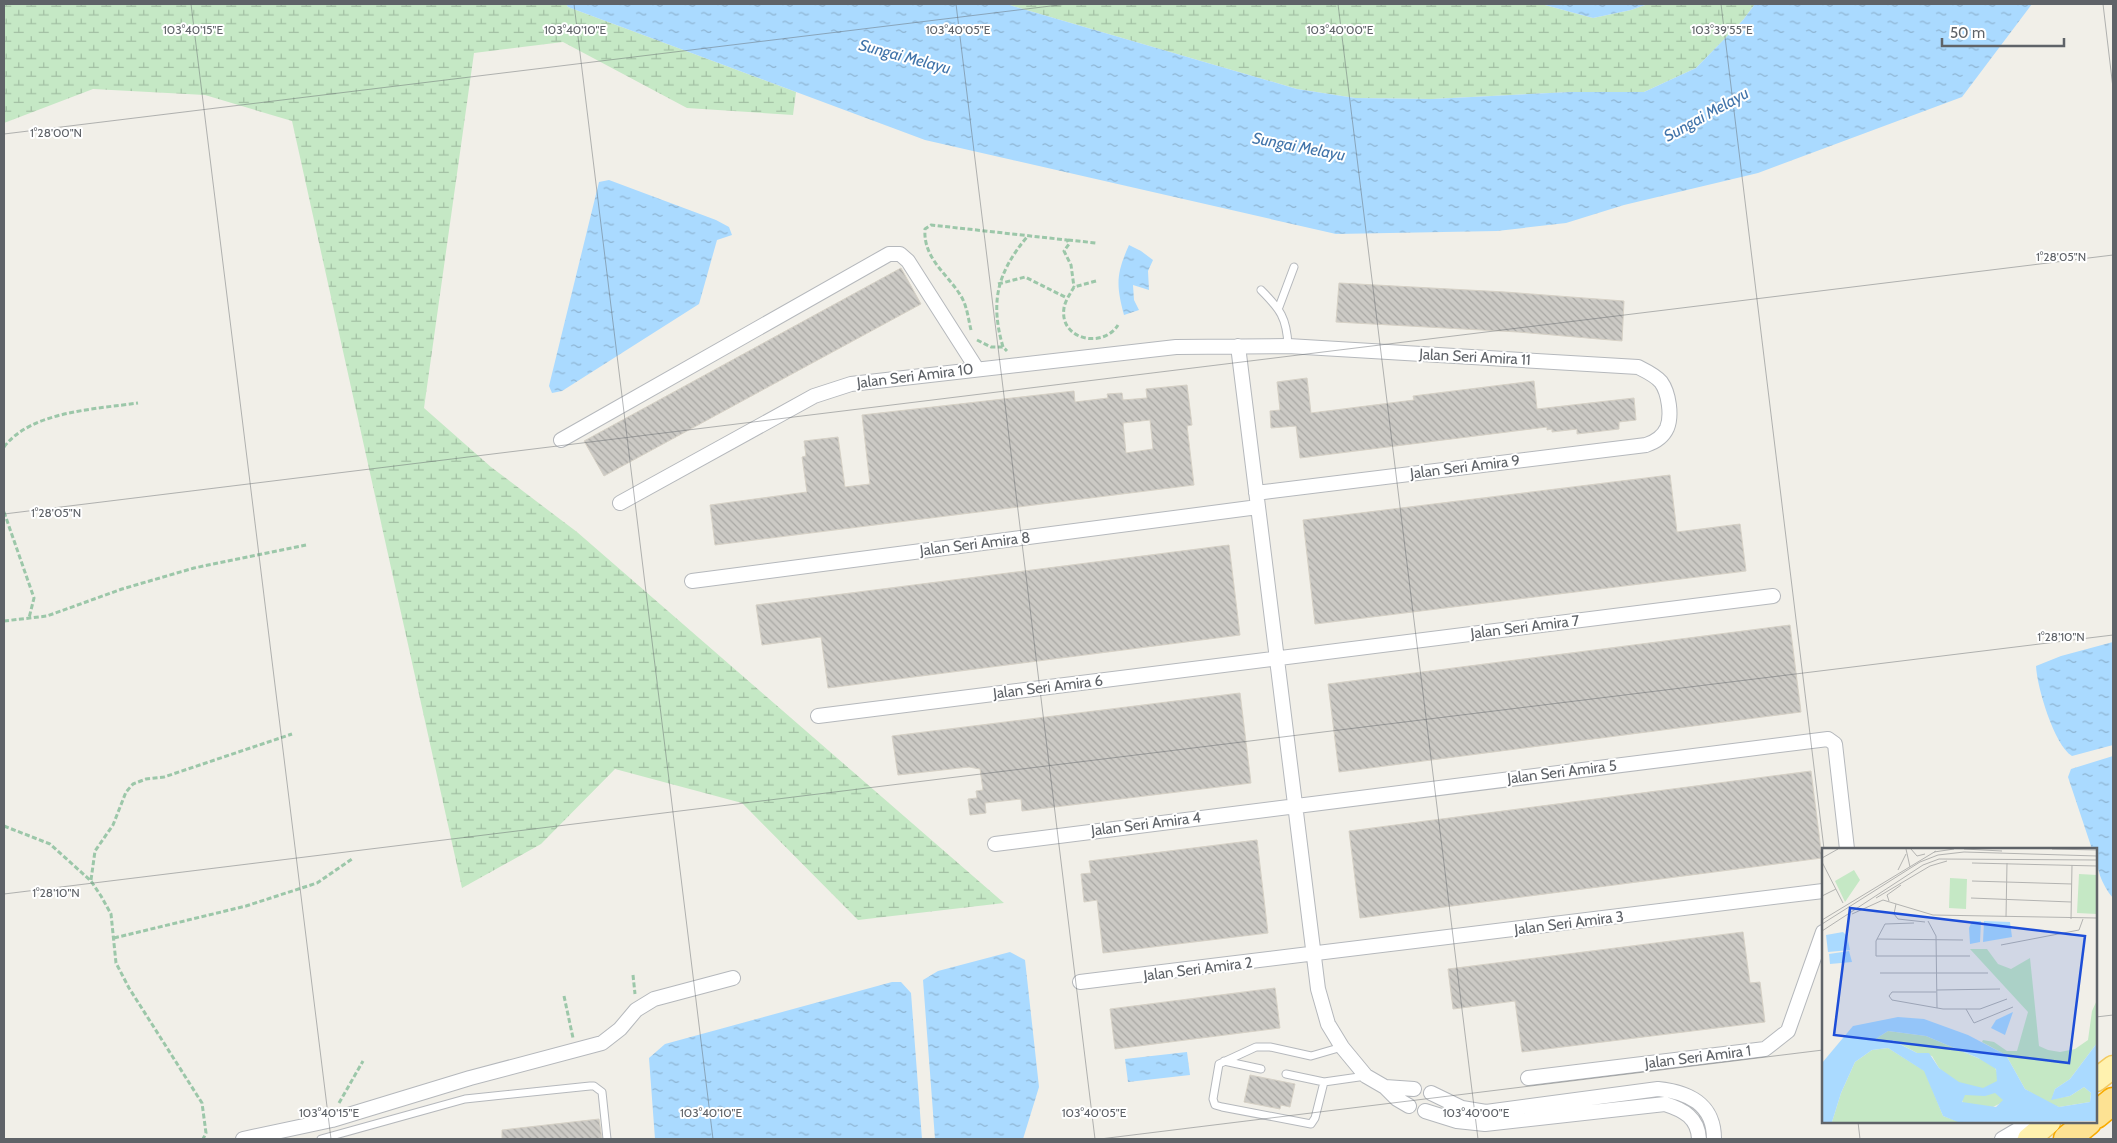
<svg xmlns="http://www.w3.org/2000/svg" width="2117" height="1143" font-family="Cabin,sans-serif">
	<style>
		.wetland { fill: url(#wetland-marsh) }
		.water { fill: url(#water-ripples) }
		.building { fill: url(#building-back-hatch); stroke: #d6d1c6; fill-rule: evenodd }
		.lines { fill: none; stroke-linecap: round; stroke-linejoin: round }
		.lane-casing { stroke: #b5b8bc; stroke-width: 9 }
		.street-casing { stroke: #b5b8bc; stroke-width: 16 }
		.primary-casing { stroke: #f2c960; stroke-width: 25 }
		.highway-casing { stroke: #f9ab00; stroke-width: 29 }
		.path { stroke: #9cc7a9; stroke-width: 3; stroke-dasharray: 5 2.5; stroke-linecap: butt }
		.lane { stroke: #fff; stroke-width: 7 }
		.street { stroke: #fff; stroke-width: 14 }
		.primary { stroke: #fff2af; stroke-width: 22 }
		.highway { stroke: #fde293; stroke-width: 26 }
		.ticks { fill: none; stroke: #5f6368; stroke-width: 1; stroke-opacity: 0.45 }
		.labels { text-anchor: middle; stroke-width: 4; stroke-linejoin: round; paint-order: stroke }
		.street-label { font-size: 15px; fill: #5f6368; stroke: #fff }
		.water-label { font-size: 16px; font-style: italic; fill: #4174aa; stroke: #fff }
		.inset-road { fill: none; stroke: #b3b3b1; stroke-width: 1 }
		.view { fill: #1d4ed8; fill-opacity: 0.15; stroke: #1d4ed8; stroke-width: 2.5 }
		.inset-edge { fill: none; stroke: #5f6368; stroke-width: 2.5 }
		.ticks-label { font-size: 12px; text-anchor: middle; fill: #5f6368; stroke: #fff; stroke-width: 4; stroke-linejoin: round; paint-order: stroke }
	</style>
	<defs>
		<pattern id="wetland-marsh" width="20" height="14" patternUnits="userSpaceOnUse" patternTransform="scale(1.25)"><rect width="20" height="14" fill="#c5e8c5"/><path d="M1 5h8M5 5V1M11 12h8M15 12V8" fill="none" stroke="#a3c0a4"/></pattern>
		<pattern id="water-ripples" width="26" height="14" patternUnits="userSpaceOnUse" patternTransform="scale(1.25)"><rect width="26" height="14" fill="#aadaff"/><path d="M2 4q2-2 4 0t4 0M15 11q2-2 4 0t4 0" fill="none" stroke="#8eb4d2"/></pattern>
		<pattern id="building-back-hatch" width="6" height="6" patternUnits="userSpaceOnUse" patternTransform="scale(1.25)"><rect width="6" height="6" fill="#cccac5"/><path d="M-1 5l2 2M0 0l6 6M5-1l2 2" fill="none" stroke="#a9a8a4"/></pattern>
	</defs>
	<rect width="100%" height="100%" fill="#f1efe8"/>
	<path class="wetland" d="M 4,4 L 566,4 L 568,7 L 796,92 L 793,115 L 687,108 L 563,42 L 474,53 L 424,408 L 491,467 L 577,532 L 1004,903 L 858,920 L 742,803 L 615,769 L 541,844 L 462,888 L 292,121 L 205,95 L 93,89 L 4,123 Z
		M 1006,4 L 1541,4 L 1593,18 L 1631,10 L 1648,4 L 1755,4 L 1743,20 L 1696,68 L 1644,92 L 1570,92 L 1432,99 L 1355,98 L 1297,89 Z"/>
	<path class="water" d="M 566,4 L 1006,4 L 1297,89 L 1355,98 L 1432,99 L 1570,92 L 1644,92 L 1696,68 L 1743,20 L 1755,4 L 2032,4 L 1962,97 L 1758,173 L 1624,205 L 1566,223 L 1497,231 L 1336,234 L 925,140 L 568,7 Z
		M 1541,4 L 1648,4 L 1631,10 L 1593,18 Z
		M 609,180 L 716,220 L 729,227 L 732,235 L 717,240 L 699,304 L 562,391 L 552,393 L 549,386 L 599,182 Z
		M 1129,245 L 1141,251 L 1153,260 L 1148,271 L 1149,290 L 1133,285 L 1134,300 L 1139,310 L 1124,315 C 1116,285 1116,274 1129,245 Z
		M 2113,642 L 2113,745 L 2072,756 C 2054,745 2037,687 2036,666 L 2061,656 Z
		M 2113,756 L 2113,898 C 2101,884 2096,868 2096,849 L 2092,849 L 2068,777 L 2071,769 Z
		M 1010,952 L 1025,960 L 1039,1087 L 1023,1139 L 935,1139 L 923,980 L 938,971 Z
		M 892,982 L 901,982 L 911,993 L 922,1139 L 655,1139 L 649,1058 L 665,1044 Z
		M 1187,1052 L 1190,1075 L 1128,1082 L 1125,1059 Z"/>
	<path class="building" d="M 901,268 L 921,304 L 604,476 L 584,441 Z
		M 1339,283 L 1505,292 L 1624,301 L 1622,341 L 1518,332 L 1336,322 Z
		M 1307,378 L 1311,413 L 1414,400 L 1413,396 L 1534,381 L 1537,409 L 1634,398 L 1636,420 L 1619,422 L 1619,429 L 1577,434 L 1577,429 L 1552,432 L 1552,429 L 1547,430 L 1547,427 L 1300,458 L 1296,426 L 1271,428 L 1270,411 L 1280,410 L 1277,382 Z
		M 1187,385 L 1192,425 L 1187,426 L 1194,485 L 715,545 L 710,505 L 807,492 L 802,457 L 806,456 L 804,441 L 838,437 L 845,487 L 870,484 L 862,415 L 1074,391 L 1075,402 L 1108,398 L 1107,394 L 1122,393 L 1123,400 L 1147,398 L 1146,389 ZM 1150,420 L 1153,449 L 1126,453 L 1123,423 Z
		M 1670,475 L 1677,532 L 1740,524 L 1746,571 L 1315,624 L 1303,520 Z
		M 1229,545 L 1240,635 L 828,688 L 821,637 L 762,645 L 756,605 Z
		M 1790,625 L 1801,712 L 1339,772 L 1328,684 Z
		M 1240,693 L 1251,783 L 1022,811 L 1021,799 L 985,803 L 986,813 L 970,815 L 968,799 L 977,798 L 976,791 L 983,790 L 980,769 L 969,767 L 898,775 L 892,736 Z
		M 1811,771 L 1822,858 L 1360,918 L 1349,831 Z
		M 1257,840 L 1268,933 L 1103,953 L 1097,900 L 1084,902 L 1081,874 L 1091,873 L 1089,861 Z
		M 1743,932 L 1750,983 L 1760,982 L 1765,1022 L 1522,1052 L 1515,1001 L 1453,1009 L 1448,969 Z
		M 1275,988 L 1280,1028 L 1115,1049 L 1110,1009 Z
		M 1250,1075 L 1295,1084 L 1290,1107 L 1281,1105 L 1280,1109 L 1244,1102 Z
		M 599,1119 L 602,1139 L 502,1139 L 502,1130 Z"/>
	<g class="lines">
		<defs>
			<path id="lane" d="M 1261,290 C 1280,309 1287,318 1288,346
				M 1279,307 L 1294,267
				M 1342,1047 L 1311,1056 L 1270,1047 L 1256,1047 L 1219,1064 L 1213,1099 L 1215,1105 L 1222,1107 L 1311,1124 L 1315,1118 L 1324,1082 L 1366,1076
				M 1224,1061 L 1261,1069
				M 1286,1074 L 1324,1082
				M 321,1139 L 465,1099 L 590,1086 L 594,1086 L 602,1092 L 607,1139"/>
			<path id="street" d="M 1238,346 L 1318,989 L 1328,1024 L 1342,1047 L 1366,1076 L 1385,1087 L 1397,1099 L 1409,1106
				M 561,440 L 889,254 L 900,254 L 908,261 L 977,369
				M 620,503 L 814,396 L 851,384 L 1176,347 L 1288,346 L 1638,367 C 1646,371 1655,375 1661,382 C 1669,393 1672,416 1667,428 C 1663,437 1655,442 1646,445 L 1256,493
				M 692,581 L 1258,507
				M 818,716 L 1773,596
				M 995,844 L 1828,739 L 1835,744 L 1847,849
				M 1080,982 L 1823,891
				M 1528,1078 L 1765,1049 L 1788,1031 L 1823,932
				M 1385,1087 L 1414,1089
				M 1431,1093 L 1462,1108 L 1486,1112 L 1658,1089 C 1688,1092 1714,1104 1714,1139
				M 1425,1111 L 1457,1121 L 1485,1124 L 1665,1104 C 1684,1110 1698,1118 1699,1139
				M 243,1139 L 332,1120 L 470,1078 L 602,1043 L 620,1029 L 636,1010 L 654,999 L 733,978
				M 2002,1139 L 2031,1122"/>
			<path id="primary" d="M 2096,1080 L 2113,1067
				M 2029,1139 L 2049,1122"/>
			<path id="highway" d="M 2096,1115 L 2113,1101
				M 2067,1139 L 2088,1122"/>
		</defs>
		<use href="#lane" class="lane-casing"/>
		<use href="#street" class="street-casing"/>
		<use href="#primary" class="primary-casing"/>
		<use href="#highway" class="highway-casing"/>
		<path class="path" d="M 1068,240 L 1096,243
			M 1096,281 L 1074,287 C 1070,294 1065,301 1064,308 C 1059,340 1103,349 1118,325
			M 998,284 L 1025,277 L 1067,298
			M 971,330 C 968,318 967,304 959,293 C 945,272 923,257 925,229 L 931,225 L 1067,240 L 1069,244 L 1064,251 L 1071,265 L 1074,287
			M 977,340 L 991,347 L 1003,347 L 1007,351
			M 1003,347 C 990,302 997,273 1027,237
			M 4,447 C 31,411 97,409 138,403
			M 4,512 L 34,598 L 29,618
			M 4,621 L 47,616 L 122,589 L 194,568 L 306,545
			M 4,826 L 50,844 L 91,881 L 101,896 L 111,914 L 116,963 L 129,988 L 202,1103 L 206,1133 L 203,1139
			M 91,880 L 95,851 L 113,825 L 126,792 L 133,784 L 146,779 L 164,777 L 292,734
			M 114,938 L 246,906 L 317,883 L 352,859
			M 633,975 L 635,994
			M 564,996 L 573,1038
			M 339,1103 L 363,1061"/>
		<use href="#lane" class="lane"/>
		<use href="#street" class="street"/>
		<use href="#primary" class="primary"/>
		<use href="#highway" class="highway"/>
	</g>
	<path class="ticks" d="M 191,4 L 331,1139M 574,4 L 713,1139M 956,4 L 1095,1139M 1338,4 L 1478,1139M 1721,4 L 1824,849M 2103,4 L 2113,88M 4,134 L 1067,4M 4,514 L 2113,255M 4,894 L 2113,635M 2096,1017 L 2113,1015M 1858,1122 L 1860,1139M 1100,1139 L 1823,1050"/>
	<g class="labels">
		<g class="street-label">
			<text transform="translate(1475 357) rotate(3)" y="5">Jalan Seri Amira 11</text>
			<text transform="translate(915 376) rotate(-7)" y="5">Jalan Seri Amira 10</text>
			<text transform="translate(1465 467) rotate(-7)" y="5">Jalan Seri Amira 9</text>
			<text transform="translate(975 544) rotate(-7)" y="5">Jalan Seri Amira 8</text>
			<text transform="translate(1525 627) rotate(-7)" y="5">Jalan Seri Amira 7</text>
			<text transform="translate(1048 687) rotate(-7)" y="5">Jalan Seri Amira 6</text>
			<text transform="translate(1562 772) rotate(-7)" y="5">Jalan Seri Amira 5</text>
			<text transform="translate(1146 824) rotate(-7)" y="5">Jalan Seri Amira 4</text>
			<text transform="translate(1569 923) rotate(-7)" y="5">Jalan Seri Amira 3</text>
			<text transform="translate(1198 969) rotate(-7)" y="5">Jalan Seri Amira 2</text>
			<text transform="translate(1698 1057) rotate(-7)" y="5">Jalan Seri Amira 1</text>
		</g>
		<g class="water-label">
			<text transform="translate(905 56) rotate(15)" y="6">Sungai Melayu</text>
			<text transform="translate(1706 114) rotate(-29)" y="6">Sungai Melayu</text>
			<text transform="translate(1299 146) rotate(11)" y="6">Sungai Melayu</text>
		</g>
	</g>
	<g transform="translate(1822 848)">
		<rect width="275" height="275" fill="#f1efe8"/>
		<path d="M 32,22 L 38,32 L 23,54 L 13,33 ZM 257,26 L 275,27 L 275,66 L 255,65 ZM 128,30 L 145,31 L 144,61 L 127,60 Z" fill="#c5e8c5"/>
		<path d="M 148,101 L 165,101 L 176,116 L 189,121 L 208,110 L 217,198 L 226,202 L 238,204 L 253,201 L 266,192 L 270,163 L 275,152 L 275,195 L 248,231 L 233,241 L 230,251 L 248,248 L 262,239 L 269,245 L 268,254 L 237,259 L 226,255 L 203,241 L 184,207 L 160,194 L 161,192 L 172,194 L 185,203 L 195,203 L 206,164 ZM 66,183 L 104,188 L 172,217 L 181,240 L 181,254 L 171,259 L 141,256 L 137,238 L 117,220 L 110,208 L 95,205 L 71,192 L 52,192 ZM 66,200 L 103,223 L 121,268 L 138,274 L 10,274 L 19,245 L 33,214 L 50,202 Z" fill="#c5e8c5"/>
		<path d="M 150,73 L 159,73 L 158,94 L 148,96 L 147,80 ZM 162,73 L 188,74 L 190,89 L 161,94 ZM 21,84 L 25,88 L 28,102 L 6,104 L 4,87 ZM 27,103 L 30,114 L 8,116 L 7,106 ZM 191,164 L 183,187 L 169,180 L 174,172 ZM 76,169 L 102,171 L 146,187 L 184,207 L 203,241 L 237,259 L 268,254 L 269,245 L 262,239 L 248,248 L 229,252 L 233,241 L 248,231 L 275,195 L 275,273 L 136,274 L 121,268 L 102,223 L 66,200 L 50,202 L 33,214 L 19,245 L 10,274 L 0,274 L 0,215 L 31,178 ZM 66,183 L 104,188 L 156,210 L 174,221 L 175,233 L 161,240 L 137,234 L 117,220 L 107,205 L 95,205 L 70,192 L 52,192 ZM 173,245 L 181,252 L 174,259 L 140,254 L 143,247 L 163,248 Z" fill="#aadaff" fill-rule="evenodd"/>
		<path class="inset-road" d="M 84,1 L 88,19M 89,1 L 95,8 L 103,6M 142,1 L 180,3M 230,1 L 275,2M 112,4 L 132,1M 0,10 L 16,1M 0,14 L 21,55M 150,15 L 275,18M 76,22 L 84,6M 150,33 L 250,36M 0,48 L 14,41M 54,50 L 108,18 L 125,13M 149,50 L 249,54M 67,53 L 65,47 L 79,37M 74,56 L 72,66 L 76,71 L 103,74M 30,66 L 61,52 L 111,67 L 275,70M 184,69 L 185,15M 249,71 L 250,17M 0,72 L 114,3M 106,73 L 114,88 L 115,160M 92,75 L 63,76 L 54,93 L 54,108 L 148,108M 0,76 L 98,14 L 116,7 L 142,4 L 275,8M 0,83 L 101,17 L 117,11 L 275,12M 55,91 L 141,92M 179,97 L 257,82 L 261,71M 58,125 L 166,125M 115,142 L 178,141M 114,144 L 70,144 L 67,148 L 70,152 L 121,161 L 158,161 L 185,151M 144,161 L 152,175 L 191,159"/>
		<path class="view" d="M 28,60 L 263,88 L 247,215 L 12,187 Z"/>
		<rect width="275" height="275" class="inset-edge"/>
	</g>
	<g class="ticks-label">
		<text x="193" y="34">103°40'15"E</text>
		<text x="575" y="34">103°40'10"E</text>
		<text x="958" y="34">103°40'05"E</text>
		<text x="1340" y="34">103°40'00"E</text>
		<text x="1722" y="34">103°39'55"E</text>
		<text x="56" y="137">1°28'00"N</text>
		<text x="2061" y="261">1°28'05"N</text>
		<text x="56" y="517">1°28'05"N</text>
		<text x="2061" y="641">1°28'10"N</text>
		<text x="56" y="897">1°28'10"N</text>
		<text x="329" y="1117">103°40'15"E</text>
		<text x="711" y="1117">103°40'10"E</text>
		<text x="1094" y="1117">103°40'05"E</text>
		<text x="1476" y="1117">103°40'00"E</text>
	</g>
	<rect width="2117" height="1143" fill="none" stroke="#5f6368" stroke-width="10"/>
	<path d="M1942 38v8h122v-8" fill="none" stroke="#5f6368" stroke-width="2.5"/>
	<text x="1950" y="38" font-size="15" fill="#5f6368" stroke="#ffffff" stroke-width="4" paint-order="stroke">50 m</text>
</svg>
